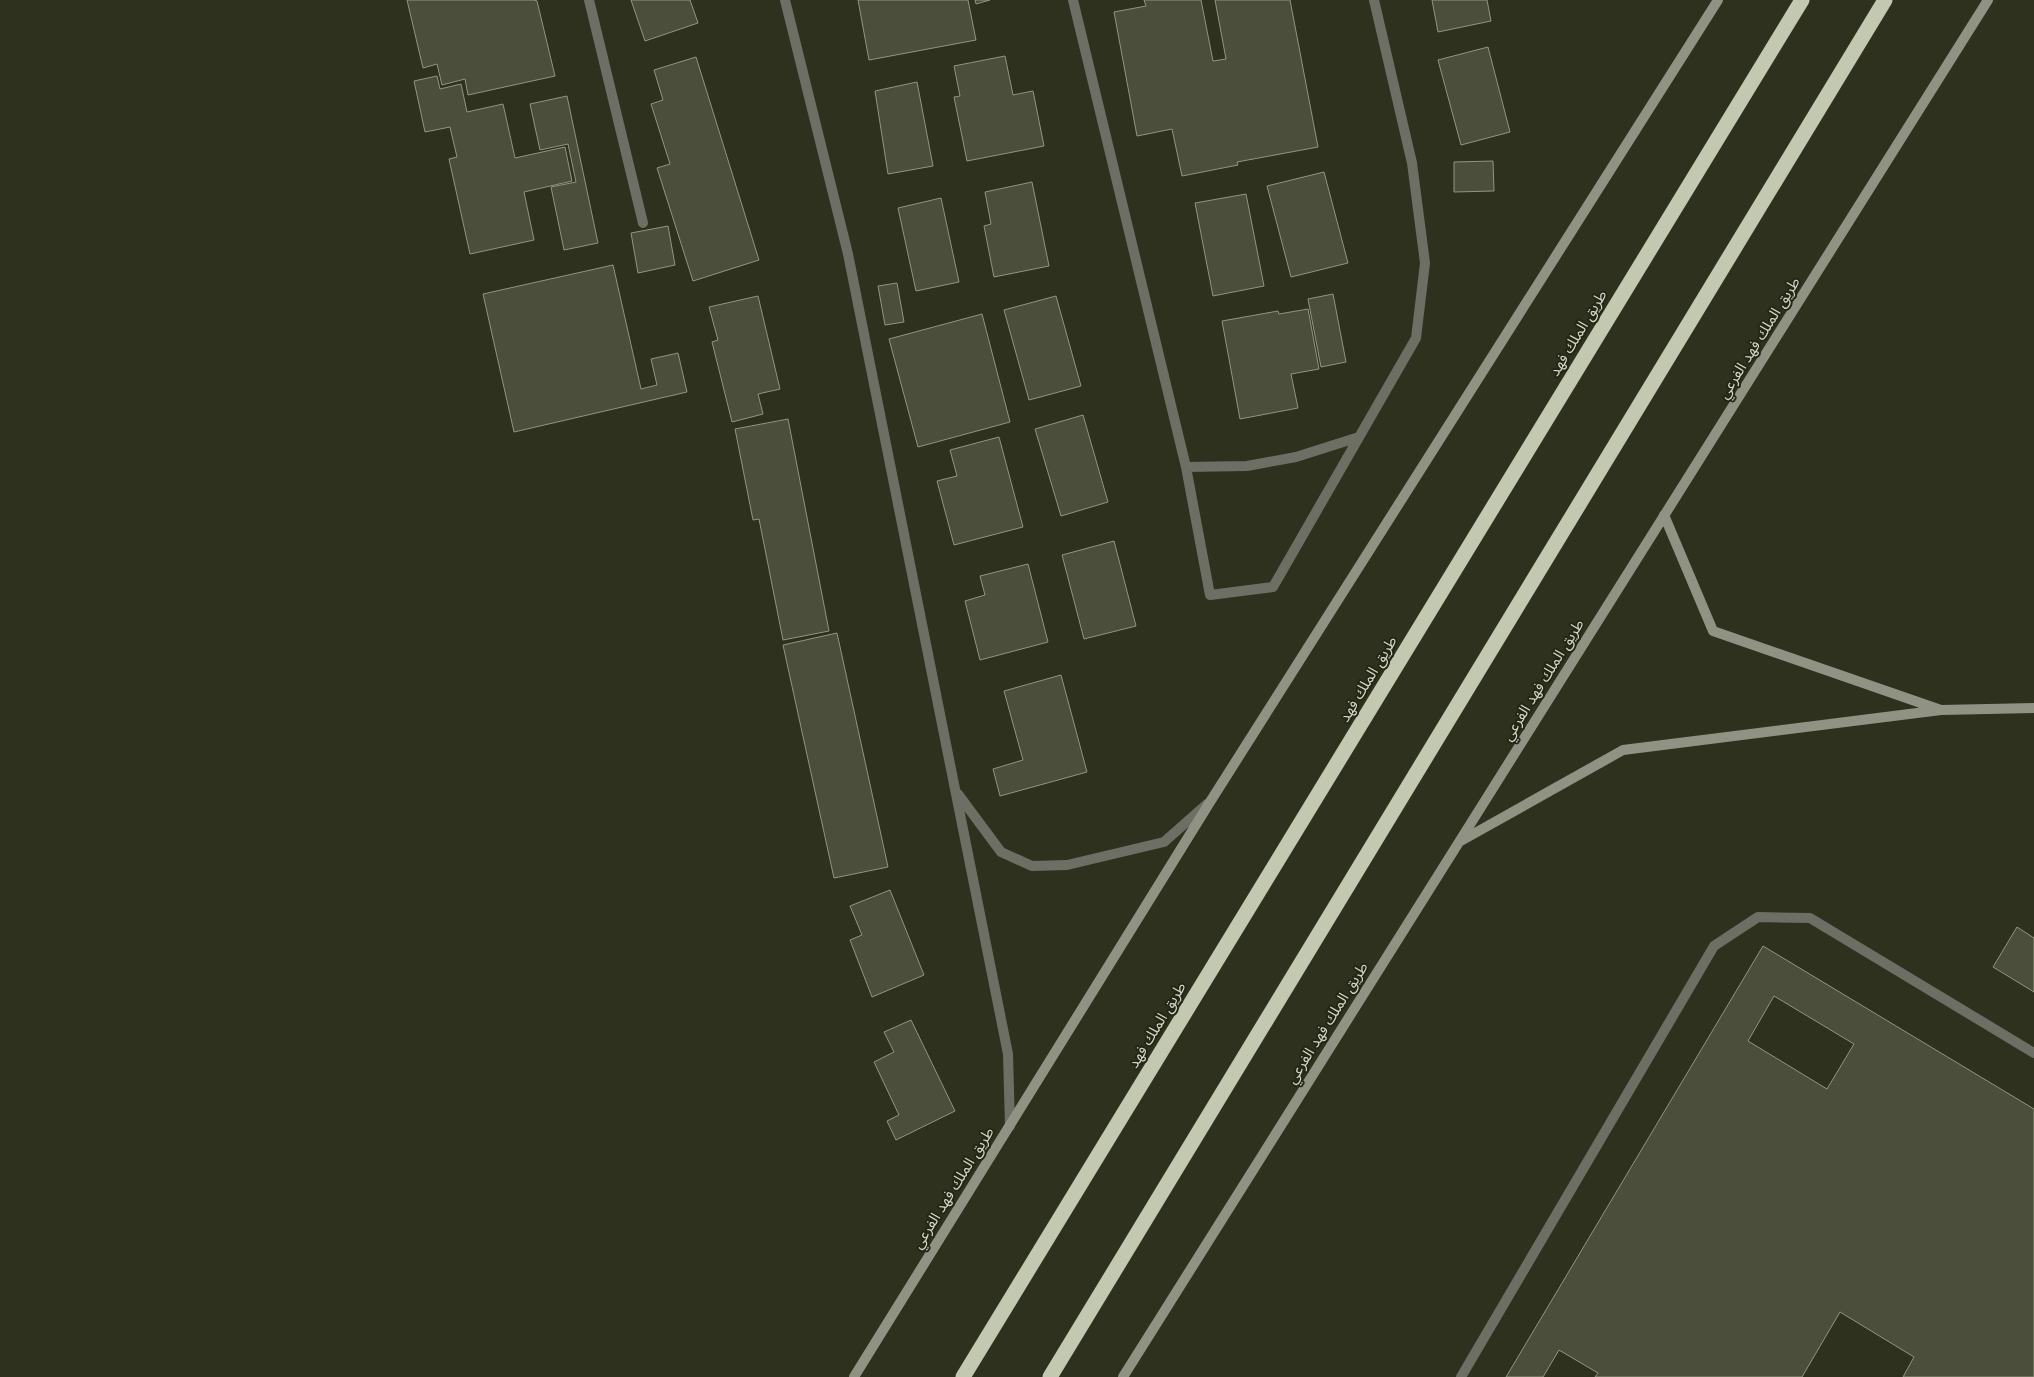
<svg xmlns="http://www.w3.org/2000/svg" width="2034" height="1377" font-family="Poppins,'Noto Sans Arabic',sans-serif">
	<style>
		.building { fill: #4b4e3a; stroke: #91967f; fill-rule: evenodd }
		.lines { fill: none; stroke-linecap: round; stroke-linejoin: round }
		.lane { stroke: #6d6f65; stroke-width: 10 }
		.street { stroke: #6d6f65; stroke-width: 10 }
		.secondary { stroke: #909383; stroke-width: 10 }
		.highway { stroke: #c3c8b0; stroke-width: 15 }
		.labels { text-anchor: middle; stroke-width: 4; stroke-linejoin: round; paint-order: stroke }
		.street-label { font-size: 15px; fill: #d4d6ca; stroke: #242714 }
	</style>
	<rect width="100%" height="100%" fill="#2e311e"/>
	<path class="building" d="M 407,0 L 534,0 L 537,1 L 555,76 L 468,95 L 465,79 L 442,85 L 437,64 L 423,68 Z
		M 631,0 L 690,0 L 698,23 L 645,41 Z
		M 858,0 L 968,0 L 976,40 L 869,60 Z
		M 975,0 L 990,0 L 976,4 Z
		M 1144,0 L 1201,0 L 1213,61 L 1226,59 L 1215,0 L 1290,0 L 1318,147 L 1237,162 L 1238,165 L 1182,176 L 1172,129 L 1137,136 L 1114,12 L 1146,6 Z
		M 1432,0 L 1487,0 L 1491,21 L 1438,32 Z
		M 1488,47 L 1510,132 L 1461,145 L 1438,60 Z
		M 1005,56 L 1013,95 L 1033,91 L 1044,146 L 967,161 L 954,97 L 960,96 L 954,66 Z
		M 696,57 L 759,260 L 693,281 L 657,168 L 670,164 L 651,104 L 663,100 L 654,70 Z
		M 437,76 L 440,89 L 461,84 L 467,112 L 503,104 L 515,158 L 565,147 L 572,181 L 524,192 L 534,240 L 470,254 L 449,159 L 457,157 L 450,127 L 425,132 L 414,81 Z
		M 917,82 L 933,166 L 888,174 L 875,91 Z
		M 567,96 L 598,243 L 564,250 L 551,187 L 576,182 L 568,144 L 540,150 L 530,104 Z
		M 1493,161 L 1494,191 L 1454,192 L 1454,162 Z
		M 1324,172 L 1348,263 L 1291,277 L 1267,186 Z
		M 1032,182 L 1049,266 L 994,277 L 984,226 L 991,224 L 985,192 Z
		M 1246,194 L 1264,286 L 1213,296 L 1195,203 Z
		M 941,198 L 959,282 L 916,291 L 898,208 Z
		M 668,226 L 675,265 L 638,273 L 631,233 Z
		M 613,265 L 641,389 L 657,385 L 651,359 L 678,353 L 687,392 L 514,432 L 483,294 Z
		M 897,283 L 904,322 L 885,325 L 878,286 Z
		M 1333,294 L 1346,362 L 1321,367 L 1308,299 Z
		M 758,296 L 780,389 L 758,394 L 763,414 L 732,422 L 712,342 L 718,340 L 709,307 Z
		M 1056,296 L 1081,386 L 1029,400 L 1004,310 Z
		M 1308,309 L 1319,369 L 1291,374 L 1298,408 L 1240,419 L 1222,321 L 1278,311 L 1279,314 Z
		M 982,314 L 1010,422 L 918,447 L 889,339 Z
		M 1083,415 L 1108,502 L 1061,516 L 1035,429 Z
		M 788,419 L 829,631 L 783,640 L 759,519 L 753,520 L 735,429 Z
		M 999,437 L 1023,527 L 954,545 L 937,481 L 957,476 L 950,450 Z
		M 1114,541 L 1136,626 L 1084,639 L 1062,555 Z
		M 1028,564 L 1048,642 L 980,660 L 965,601 L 985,595 L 980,576 Z
		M 837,633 L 888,867 L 834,878 L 783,645 Z
		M 1061,675 L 1087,772 L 1000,796 L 993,769 L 1023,760 L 1004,691 Z
		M 890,890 L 924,975 L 872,997 L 850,940 L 862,935 L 850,906 Z
		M 2017,927 L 2034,938 L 2034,992 L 1993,967 Z
		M 1763,946 L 2034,1109 L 2034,1377 L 1903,1377 L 1914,1357 L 1840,1312 L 1802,1377 L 1595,1377 L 1598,1373 L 1559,1350 L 1543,1377 L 1506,1377 ZM 1774,996 L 1854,1044 L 1827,1089 L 1748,1041 Z
		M 911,1020 L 955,1111 L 896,1140 L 887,1121 L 899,1115 L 874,1062 L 894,1052 L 884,1032 Z"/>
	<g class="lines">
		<path class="lane" d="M 589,0 L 643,223
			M 1461,1377 L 1714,946 L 1758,917 L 1810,918 L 2034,1053"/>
		<path class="street" d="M 785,0 L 848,254 L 1008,1054 L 1010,1126
			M 1073,0 L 1186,467 L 1210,595 L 1273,587 L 1416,338 L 1425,263 L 1412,163 L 1374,0
			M 1186,467 L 1247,466 L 1296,457 L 1359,437
			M 958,794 L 1001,852 L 1032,866 L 1067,865 L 1164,842 L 1207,804"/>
		<path class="secondary" d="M 1941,710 L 2034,708
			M 1459,842 L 1623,750 L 1941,710 L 1713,631 L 1664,515
			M 854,1377 L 1210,802 L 1718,0
			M 1123,1377 L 1988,0"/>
		<path class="highway" d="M 963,1377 L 1802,0
			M 1050,1377 L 1885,0"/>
	</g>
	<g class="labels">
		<g class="street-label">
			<text transform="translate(1578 333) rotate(-59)" y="5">طريق الملك فهد</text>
			<text transform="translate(1759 338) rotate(-58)" y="5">طريق الملك فهد الفرعي</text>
			<text transform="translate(1368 679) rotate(-59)" y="5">طريق الملك فهد</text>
			<text transform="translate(1543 680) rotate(-58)" y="5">طريق الملك فهد الفرعي</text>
			<text transform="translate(1327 1023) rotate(-58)" y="5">طريق الملك فهد الفرعي</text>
			<text transform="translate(1157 1025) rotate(-59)" y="5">طريق الملك فهد</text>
			<text transform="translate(953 1188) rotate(-58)" y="5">طريق الملك فهد الفرعي</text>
		</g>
	</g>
</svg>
